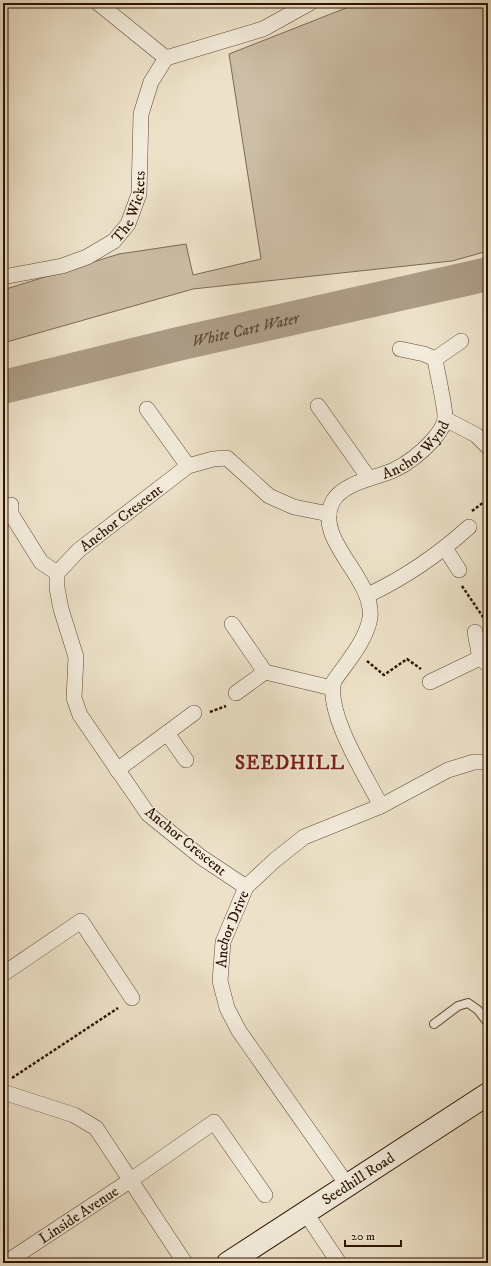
<svg xmlns="http://www.w3.org/2000/svg" width="491" height="1266" font-family="'IM FELL DW Pica',serif">
	<style>
		.green { fill: #cdbfa7; stroke: #7e6954 }
		.lines { fill: none; stroke-linecap: round; stroke-linejoin: round }
		.river { stroke: #ac9c85; stroke-width: 34 }
		.lane-casing { stroke: #5e4732; stroke-width: 10 }
		.street-casing { stroke: #5e4732; stroke-width: 16 }
		.secondary-casing { stroke: #2e1300; stroke-width: 24 }
		.path { stroke: #2e1300; stroke-width: 2.5; stroke-dasharray: 3 2; stroke-linecap: butt }
		.lane { stroke: #f3ecdc; stroke-width: 8 }
		.street { stroke: #f3ecdc; stroke-width: 15 }
		.secondary { stroke: #f3ecdc; stroke-width: 22 }
		.labels { text-anchor: middle; stroke-width: 3; stroke-linejoin: round; paint-order: stroke }
		.street-label { font-size: 15px; fill: #2e1300; stroke: #f3ecdc }
		.water-label { font-size: 16px; font-style: italic; fill: #604a35; stroke: #f3ecdc }
		.district-label { font-size: 19px; font-weight: bold; letter-spacing: 1px; fill: #7a1f14; stroke: #f3ecdc }
	</style>
	<rect width="100%" height="100%" fill="#ede2c9"/>
	<filter id="stains"><feTurbulence type="fractalNoise" baseFrequency=".005" numOctaves="4"/><feColorMatrix values="0 0 0 0 .2 0 0 0 0 .09 0 0 0 0 .02 0 0 0 .5 -.17"/></filter>
	<radialGradient id="worn" r=".72"><stop offset=".6" stop-color="#630" stop-opacity="0"/><stop offset="1" stop-color="#630" stop-opacity=".3"/></radialGradient>
	<path class="green" d="M 353,3 L 488,3 L 488,251 L 452,261 L 193,289 L 3,343 L 3,290 L 119,254 L 186,244 L 193,275 L 261,259 L 229,54 L 346,8 Z"/>
	<g class="lines">
		<path class="river" id="s1" d="M 3,387 L 178,344 L 488,274"/>
		<defs>
			<path id="lane" d="M 434,1024 L 458,1006 L 468,1003 L 478,1010 L 488,1023"/>
			<g id="street">
				<path d="M 98,3 L 166,58"/>
				<path id="s2" d="M 3,277 L 62,266 L 87,257 L 114,241 L 128,224 L 139,194 L 141,114 L 151,82 L 166,58 L 263,29 L 310,3"/>
				<path d="M 400,349 L 424,354 L 435,359 L 461,341"/>
				<path d="M 318,406 L 368,477"/>
				<path d="M 147,409 L 188,466"/>
				<path d="M 445,419 L 476,435 L 488,447"/>
				<path d="M 11,505 L 11,514 L 41,562 L 57,573"/>
				<path d="M 445,548 L 459,570"/>
				<path d="M 368,595 C 406,577 438,555 469,527"/>
				<path d="M 232,624 L 265,672 L 332,688"/>
				<path d="M 475,632 L 480,658 L 487,664"/>
				<path d="M 430,682 L 480,658"/>
				<path d="M 236,693 L 265,672"/>
				<path d="M 167,733 L 186,760"/>
				<path d="M 117,770 L 194,713"/>
				<path id="s3" d="M 381,806 C 366,776 325,713 334,681 C 347,662 366,641 370,618 C 375,578 312,539 333,501 C 344,482 377,478 394,470 C 409,463 422,452 433,440 C 437,435 444,427 445,419 C 446,410 437,372 435,359"/>
				<path id="s4" d="M 246,887 L 201,857 L 148,814 L 80,715 L 74,698 L 76,657 L 61,609 L 57,588 L 57,573 L 79,550 L 188,466 L 213,459 L 227,458 L 269,496 L 294,507 L 329,514"/>
				<path d="M 3,974 L 81,921 L 132,998"/>
				<path d="M 3,1092 L 74,1115 L 96,1128 L 185,1263"/>
				<path id="s5" d="M 348,1186 L 239,1031 L 227,1008 L 220,981 L 223,942 L 246,887 L 275,860 L 304,837 L 381,806 L 448,770 L 474,762 L 488,762"/>
				<path d="M 305,1212 L 339,1263"/>
				<path id="s6" d="M 5,1263 L 131,1180 L 214,1122 L 265,1195"/>
			</g>
			<g id="secondary">
				<path id="s7" d="M 228,1263 L 488,1094"/>
			</g>
		</defs>
		<use href="#lane" class="lane-casing"/>
		<use href="#street" class="street-casing"/>
		<use href="#secondary" class="secondary-casing"/>
		<path class="path" d="M 472,511 L 488,499
			M 462,586 L 483,617
			M 367,661 L 384,675 L 407,659 L 421,669
			M 210,712 L 226,706
			M 12,1078 L 118,1008"/>
		<use href="#lane" class="lane"/>
		<use href="#street" class="street"/>
		<use href="#secondary" class="secondary"/>
	</g>
	<g class="labels">
		<g class="street-label">
			<text dy="5" stroke="none"><textPath href="#s2" startOffset="157">The Wickets</textPath></text>
			<text dy="5" stroke="none"><textPath href="#s3" startOffset="436">Anchor Wynd</textPath></text>
			<text dy="5" stroke="none"><textPath href="#s4" startOffset="473">Anchor Crescent</textPath></text>
			<text transform="translate(186 841) rotate(39)" y="5">Anchor Crescent</text>
			<text dy="5" stroke="none"><textPath href="#s5" startOffset="297">Anchor Drive</textPath></text>
			<text dy="5" stroke="none"><textPath href="#s7" startOffset="155">Seedhill Road</textPath></text>
			<text dy="5" stroke="none"><textPath href="#s6" startOffset="88">Linside Avenue</textPath></text>
		</g>
		<g class="water-label">
			<text dy="6" stroke="none"><textPath href="#s1" startOffset="249">White Cart Water</textPath></text>
		</g>
		<g class="district-label">
			<text x="290" y="769">SEEDHILL</text>
		</g>
	</g>
	<rect width="491" height="1266" fill="none" stroke="#ede2c9" stroke-width="16"/>
	<rect x="4" y="4" width="483" height="1258" fill="none" stroke="#2e1300" stroke-width="2"/>
	<rect x="8" y="8" width="475" height="1250" fill="none" stroke="#2e1300"/>
	<path d="M345 1240v6h56v-6" fill="none" stroke="#2e1300" stroke-width="2"/>
	<text x="351" y="1240" font-size="12" fill="#2e1300" stroke="#f3ecdc" stroke-width="3" paint-order="stroke">20 m</text>
	<rect width="100%" height="100%" filter="url(#stains)"/>
	<rect width="100%" height="100%" fill="url(#worn)"/>
</svg>
